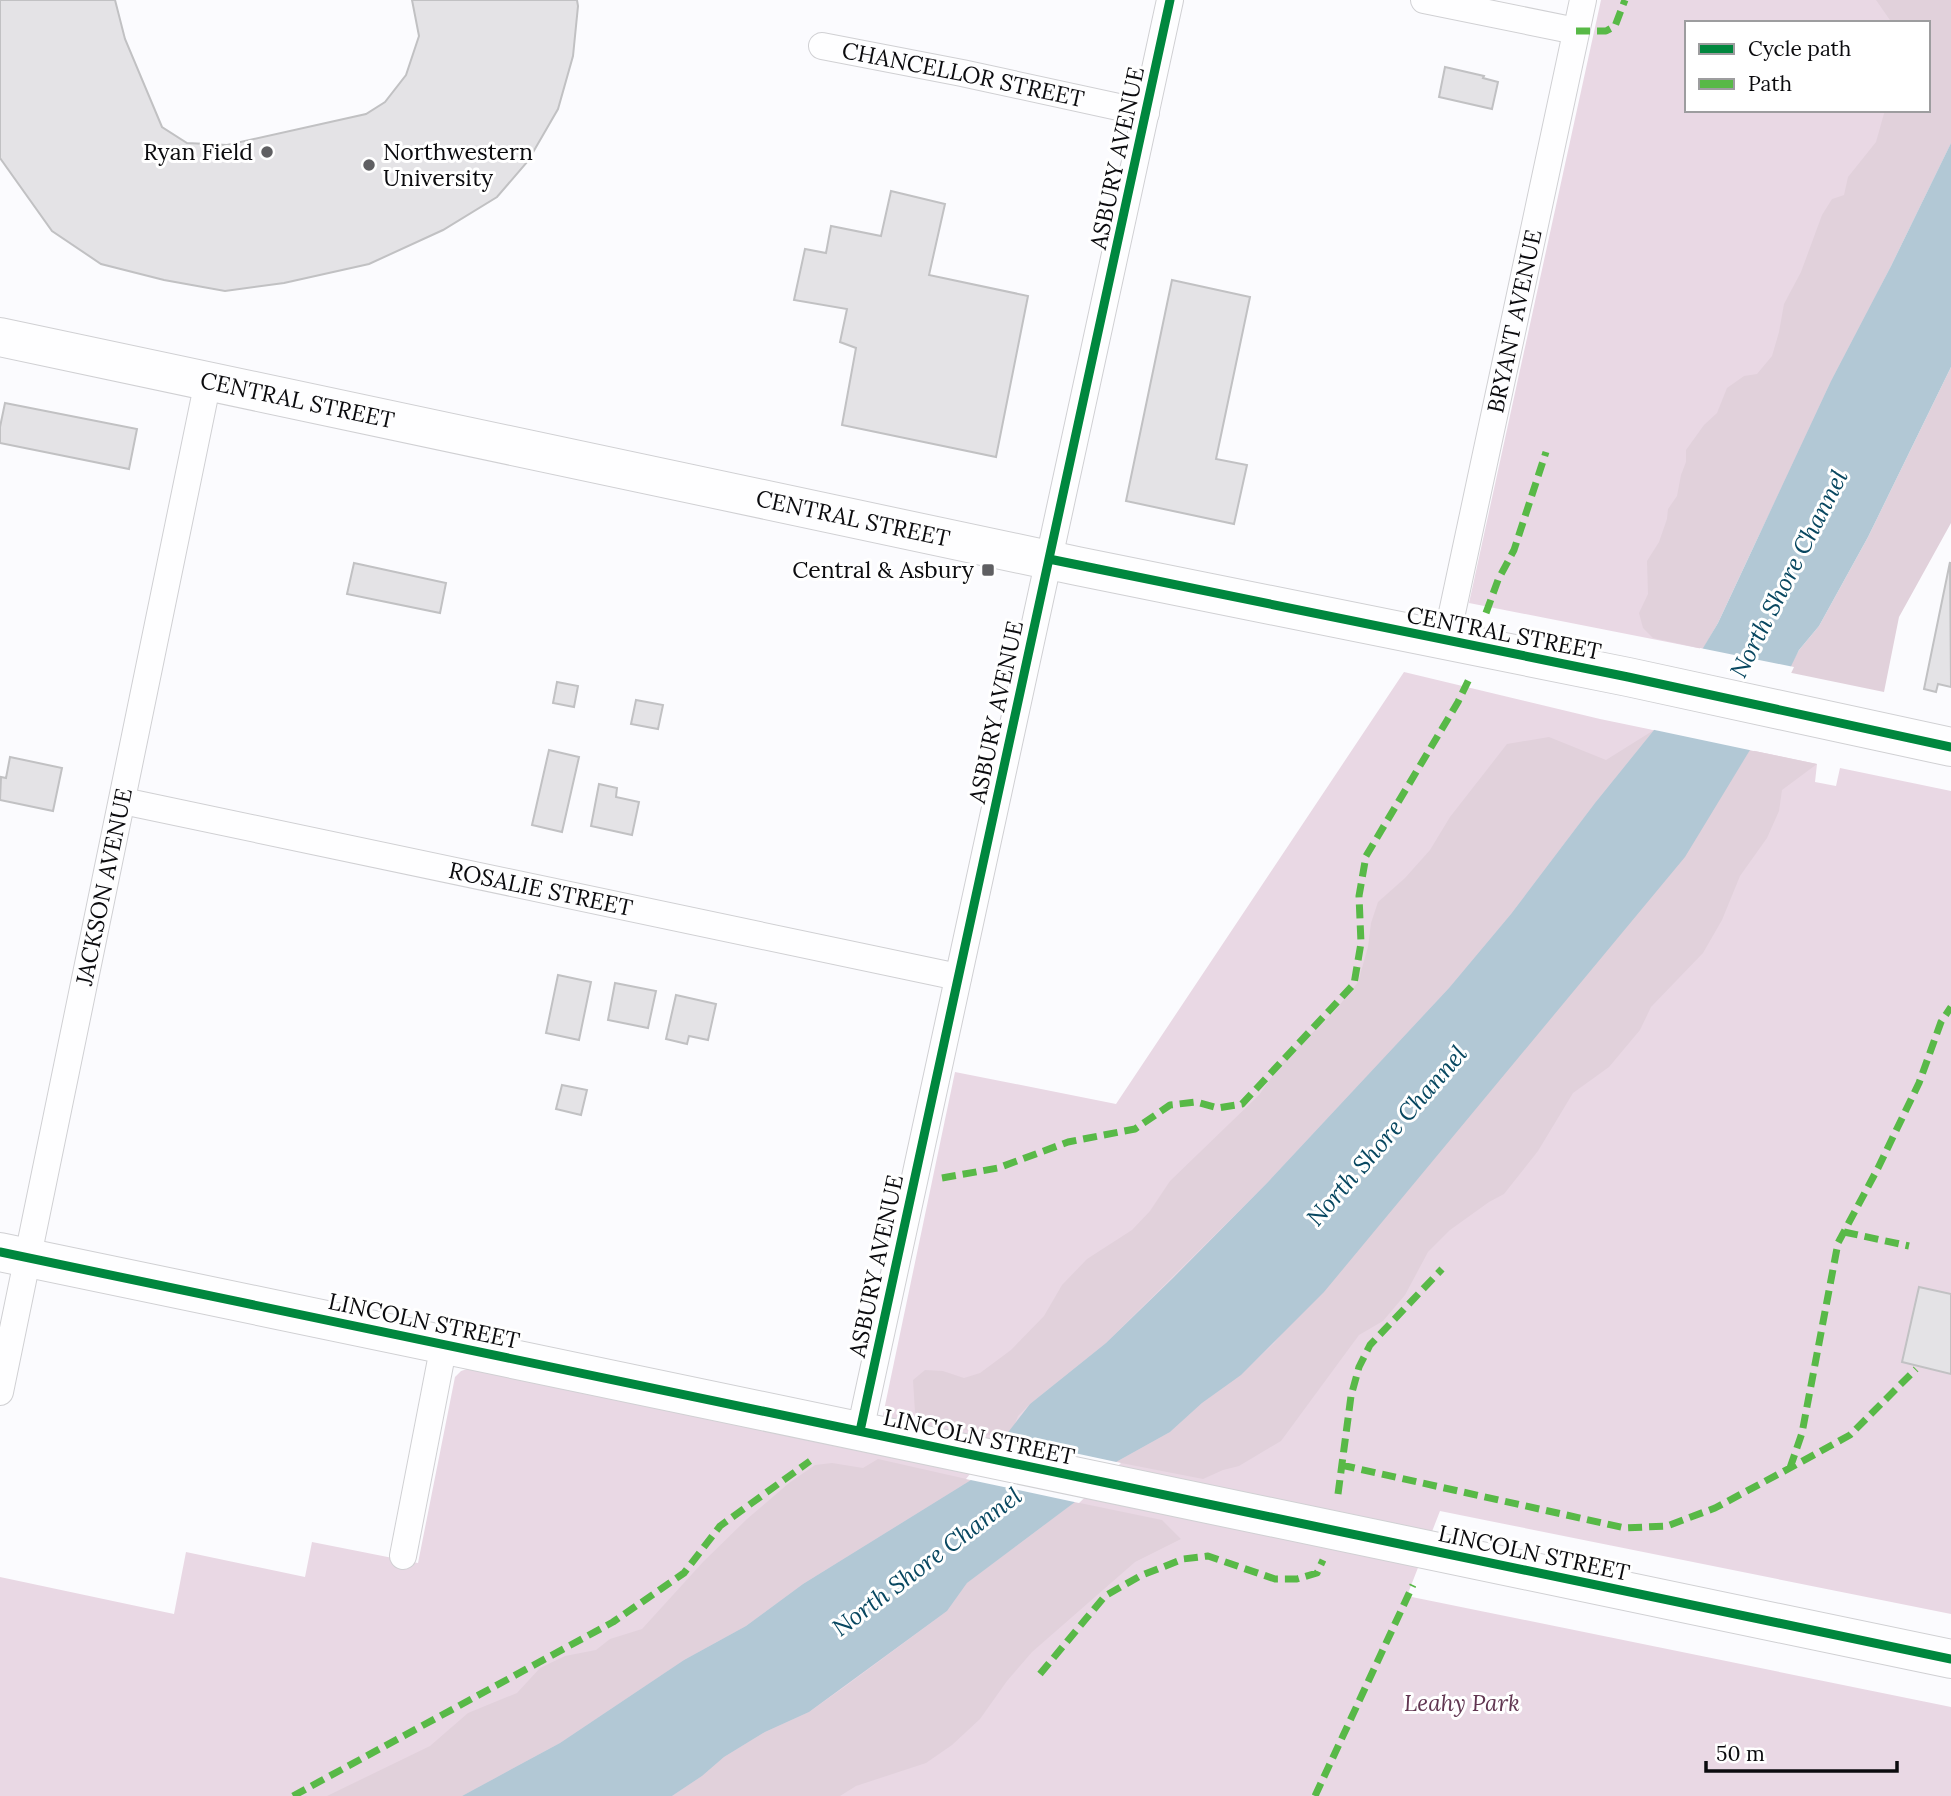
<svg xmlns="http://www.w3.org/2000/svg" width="1951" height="1796" font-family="Lora,serif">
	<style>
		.green { fill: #e9d8e4; fill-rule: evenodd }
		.forest { fill: #e1d1db }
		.water { fill: #b2c8d5 }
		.pier { fill: #fbfbfe }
		.building { fill: #e4e3e6; stroke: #c1c1c3; stroke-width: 2 }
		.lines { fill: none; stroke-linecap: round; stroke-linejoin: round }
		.street-casing { stroke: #d0d0d3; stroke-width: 28 }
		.secondary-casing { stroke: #d0d0d3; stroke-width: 40 }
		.street { stroke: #fefeff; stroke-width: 26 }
		.secondary { stroke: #fefeff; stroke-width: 38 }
		.quiet { stroke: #58b947; stroke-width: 7; stroke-dasharray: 14 7; stroke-linecap: butt }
		.cycleway-casing { stroke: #fff; stroke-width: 13 }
		.cycleway { stroke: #00873e; stroke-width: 9 }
		.poi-dot { fill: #5f5f62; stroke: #fff; stroke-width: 2.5 }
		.labels { text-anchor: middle; stroke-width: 6; stroke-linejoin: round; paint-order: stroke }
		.street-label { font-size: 23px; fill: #0b0b0e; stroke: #fff }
		.poi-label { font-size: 23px; fill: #0b0b0e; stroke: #fff; text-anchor: end }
		.park-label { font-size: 23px; font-style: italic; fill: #613651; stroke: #fff }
		.water-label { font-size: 24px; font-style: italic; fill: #084760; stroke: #fff }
	</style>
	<rect width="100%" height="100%" fill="#fbfbfe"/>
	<path class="green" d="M 1601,0 L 1951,0 L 1951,143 L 1703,649 L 1469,603 ZM 1687,23 L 1928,23 L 1928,110 L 1687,110 Z
		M 1404,672 L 1600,719 L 1817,764 L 1815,782 L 1836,786 L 1840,768 L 1951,791 L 1951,1614 L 1440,1511 L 1407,1596 L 1951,1707 L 1951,1796 L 0,1796 L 0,1577 L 174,1614 L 186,1552 L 305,1577 L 312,1542 L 418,1563 L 455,1377 L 461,1371 L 470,1368 L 875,1453 L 955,1072 L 1116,1104 Z"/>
	<path class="forest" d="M 1876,0 L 1951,0 L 1951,143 L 1891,266 L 1831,381 L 1718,623 L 1703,649 L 1653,638 L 1643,628 L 1639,613 L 1648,594 L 1647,561 L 1659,542 L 1667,519 L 1668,509 L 1677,496 L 1681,475 L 1686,462 L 1686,450 L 1704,425 L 1717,413 L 1727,388 L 1744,376 L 1757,374 L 1772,356 L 1779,332 L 1784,304 L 1801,272 L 1822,215 L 1832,199 L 1844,195 L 1848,177 L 1876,142 L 1885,110 L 1928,110 L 1928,23 L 1892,23 Z
		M 1951,367 L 1951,523 L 1899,617 L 1884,692 L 1787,672 L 1799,650 L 1819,626 L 1868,537 Z
		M 1654,730 L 1595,803 L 1511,914 L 1449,988 L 1268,1182 L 1106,1343 L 1030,1404 L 1018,1416 L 1013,1429 L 1004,1438 L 923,1421 L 915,1412 L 913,1380 L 925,1370 L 943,1371 L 964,1378 L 980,1373 L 1011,1350 L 1044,1316 L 1062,1285 L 1087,1259 L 1132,1230 L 1150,1211 L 1170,1181 L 1259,1095 L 1282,1062 L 1334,1012 L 1358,982 L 1368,947 L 1371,923 L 1378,902 L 1405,878 L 1430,850 L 1450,817 L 1507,744 L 1549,737 L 1606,760 Z
		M 1750,750 L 1817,764 L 1782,790 L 1779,811 L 1767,838 L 1740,876 L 1722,920 L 1703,953 L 1651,1007 L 1640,1030 L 1609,1067 L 1573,1093 L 1538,1151 L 1504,1194 L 1489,1202 L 1450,1230 L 1428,1252 L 1405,1295 L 1383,1321 L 1359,1335 L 1281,1441 L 1239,1466 L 1223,1470 L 1203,1479 L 1116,1462 L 1170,1432 L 1202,1403 L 1240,1375 L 1274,1343 L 1723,793 Z
		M 878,1459 L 971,1480 L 803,1584 L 746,1626 L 684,1660 L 560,1743 L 462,1796 L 327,1796 L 430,1746 L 468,1713 L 517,1693 L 540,1668 L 565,1656 L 596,1650 L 610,1639 L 642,1629 L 703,1562 L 747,1519 L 789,1483 L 815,1465 L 832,1463 L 863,1468 Z
		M 1075,1502 L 1162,1520 L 1181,1539 L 1135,1562 L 1032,1652 L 1007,1681 L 980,1719 L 952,1745 L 926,1763 L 856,1786 L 840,1796 L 672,1796 L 702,1776 L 724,1757 L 765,1732 L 809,1712 L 843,1688 L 947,1611 L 967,1583 Z"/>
	<path class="water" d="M 1951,143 L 1951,367 L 1868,537 L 1819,626 L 1799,650 L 1750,750 L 1685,857 L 1324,1292 L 1241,1375 L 1202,1403 L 1170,1432 L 1116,1462 L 1075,1502 L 967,1583 L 947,1611 L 809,1712 L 765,1732 L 724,1757 L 702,1776 L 672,1796 L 462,1796 L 560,1743 L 684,1660 L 746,1626 L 803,1584 L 971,1480 L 1030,1404 L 1106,1343 L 1173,1278 L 1268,1182 L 1449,988 L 1511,914 L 1595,803 L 1654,730 L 1718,623 L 1831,381 L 1891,266 Z"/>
	<path class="pier" d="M 1700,648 L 1794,667 L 1754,751 L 1650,729 Z
		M 1000,1437 L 1121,1463 L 1079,1503 L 966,1479 Z"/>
	<path class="building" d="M 0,0 L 115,0 L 125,39 L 162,127 L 187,143 L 227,145 L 366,114 L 385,102 L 406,75 L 419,36 L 412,0 L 577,0 L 578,6 L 573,56 L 558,109 L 528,161 L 497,197 L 443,230 L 369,264 L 284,283 L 225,291 L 164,280 L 101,264 L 52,231 L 0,158 Z
		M 1445,67 L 1484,76 L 1483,78 L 1498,82 L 1492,109 L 1439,97 Z
		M 891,191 L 945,204 L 929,275 L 1028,296 L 996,457 L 842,425 L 856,348 L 840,342 L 847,309 L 794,300 L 805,249 L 826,253 L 831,226 L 881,236 Z
		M 1172,280 L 1250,297 L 1216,459 L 1247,465 L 1234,524 L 1126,501 Z
		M 5,403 L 137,429 L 129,469 L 0,443 L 0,427 Z
		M 1950,562 L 1951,687 L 1938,684 L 1936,692 L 1924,689 Z
		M 354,563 L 446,583 L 440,613 L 347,594 Z
		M 557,682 L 578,686 L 574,707 L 553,703 Z
		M 636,700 L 663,705 L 658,729 L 631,724 Z
		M 549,750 L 579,757 L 562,832 L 532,825 Z
		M 10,757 L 62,768 L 53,811 L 0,800 L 1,777 L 6,778 Z
		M 599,784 L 617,788 L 616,797 L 639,802 L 632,835 L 591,826 Z
		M 558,975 L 591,982 L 579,1040 L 546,1033 Z
		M 615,983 L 656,991 L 648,1028 L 608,1020 Z
		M 676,995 L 716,1004 L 708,1040 L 689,1036 L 687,1044 L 666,1039 Z
		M 562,1085 L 587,1090 L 581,1115 L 556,1109 Z
		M 1919,1287 L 1951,1294 L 1951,1374 L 1902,1362 Z"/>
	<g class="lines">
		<defs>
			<g id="street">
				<path d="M 1424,0 L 1576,31"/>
				<path id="s1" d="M 822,46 L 962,73 L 1146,113"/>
				<path id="s2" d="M 1446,641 L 1583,0"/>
				<path id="s3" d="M 123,801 L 958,977"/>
				<path id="s4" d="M 0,1392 L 208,381"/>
				<path d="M 860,1431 L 1170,0"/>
				<path d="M 403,1556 L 444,1344"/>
			</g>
			<g id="secondary">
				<path id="s5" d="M 0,337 L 1077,566 L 1628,677 L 1951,747"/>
				<path d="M 0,1252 L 1951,1659"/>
			</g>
		</defs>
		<use href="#street" class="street-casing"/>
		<use href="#secondary" class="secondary-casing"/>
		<use href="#street" class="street"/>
		<use href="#secondary" class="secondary"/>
		<path class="quiet" d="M 1576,31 L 1606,31 L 1615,26 L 1625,0
			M 1486,613 L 1498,580 L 1514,550 L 1546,452
			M 942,1178 L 998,1168 L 1068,1142 L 1135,1129 L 1170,1105 L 1196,1102 L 1218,1108 L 1242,1104 L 1354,984 L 1361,943 L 1359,896 L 1366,856 L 1458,702 L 1469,679
			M 1844,1232 L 1909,1246
			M 1341,1465 L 1625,1528 L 1667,1526 L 1715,1508 L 1790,1468 L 1850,1435 L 1916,1369
			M 1790,1468 L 1802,1433 L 1838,1243 L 1878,1168 L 1919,1083 L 1941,1022 L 1951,1007
			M 1338,1494 L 1351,1396 L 1359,1367 L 1370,1345 L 1442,1269
			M 1040,1674 L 1105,1596 L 1140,1576 L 1183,1559 L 1208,1556 L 1275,1579 L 1297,1579 L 1317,1573 L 1323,1560
			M 293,1796 L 613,1622 L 684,1573 L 720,1526 L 810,1461
			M 1315,1796 L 1413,1585"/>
		<defs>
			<path id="cycleway" d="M 1049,559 L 1628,677 L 1951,747
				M 0,1252 L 1951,1659
				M 860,1431 L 1170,0"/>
		</defs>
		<use href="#cycleway" class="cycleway-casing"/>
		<use href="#cycleway" class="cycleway"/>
	</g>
	<g class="poi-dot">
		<circle cx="267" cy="152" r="7"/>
		<circle cx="369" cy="165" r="7"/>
		<rect x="981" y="563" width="14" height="14" rx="3.5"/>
	</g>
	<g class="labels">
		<g class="street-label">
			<text dy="8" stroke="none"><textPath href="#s1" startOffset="144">CHANCELLOR STREET</textPath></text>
			<text transform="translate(1117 158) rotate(-78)" y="8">ASBURY AVENUE</text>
			<text dy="8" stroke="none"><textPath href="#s2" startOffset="327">BRYANT AVENUE</textPath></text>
			<text dy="8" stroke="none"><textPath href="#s5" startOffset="304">CENTRAL STREET</textPath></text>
			<text dy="8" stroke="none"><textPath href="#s5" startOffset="872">CENTRAL STREET</textPath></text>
			<text transform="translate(1504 633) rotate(11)" y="8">CENTRAL STREET</text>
			<text transform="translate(996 712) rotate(-78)" y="8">ASBURY AVENUE</text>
			<text dy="8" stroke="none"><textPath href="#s4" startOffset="516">JACKSON AVENUE</textPath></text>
			<text dy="8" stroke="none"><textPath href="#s3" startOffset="427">ROSALIE STREET</textPath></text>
			<text transform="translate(876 1266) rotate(-78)" y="8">ASBURY AVENUE</text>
			<text transform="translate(424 1321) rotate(12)" y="8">LINCOLN STREET</text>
			<text transform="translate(979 1437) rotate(12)" y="8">LINCOLN STREET</text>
			<text transform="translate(1534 1553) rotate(12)" y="8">LINCOLN STREET</text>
		</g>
		<g class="poi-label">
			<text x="253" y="160">Ryan Field</text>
			<text x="383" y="160" text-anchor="start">Northwestern<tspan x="383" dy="26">University</tspan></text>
			<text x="974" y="578">Central &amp; Asbury</text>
		</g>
		<g class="park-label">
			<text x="1462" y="1711">Leahy Park</text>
		</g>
		<g class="water-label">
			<text transform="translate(1789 574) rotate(-63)" y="8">North Shore Channel</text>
			<text transform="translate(1387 1136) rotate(-49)" y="8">North Shore Channel</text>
			<text transform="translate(927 1562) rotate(-37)" y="8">North Shore Channel</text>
		</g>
	</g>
	<rect x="1685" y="21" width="245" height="91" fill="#ffffff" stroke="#9d9d9f" stroke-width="2"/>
	<rect x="1699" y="44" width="35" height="10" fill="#00873e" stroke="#9d9d9f" stroke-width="2"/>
	<text x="1748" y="56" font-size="21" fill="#0b0b0e">Cycle path</text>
	<rect x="1699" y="79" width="35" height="10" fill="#58b947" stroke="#9d9d9f" stroke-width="2"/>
	<text x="1748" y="91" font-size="21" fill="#0b0b0e">Path</text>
	<path d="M1706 1761v10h191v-10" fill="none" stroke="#0b0b0e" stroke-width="3.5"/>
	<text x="1716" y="1761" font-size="21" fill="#0b0b0e" stroke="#ffffff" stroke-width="5" paint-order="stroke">50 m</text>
</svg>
